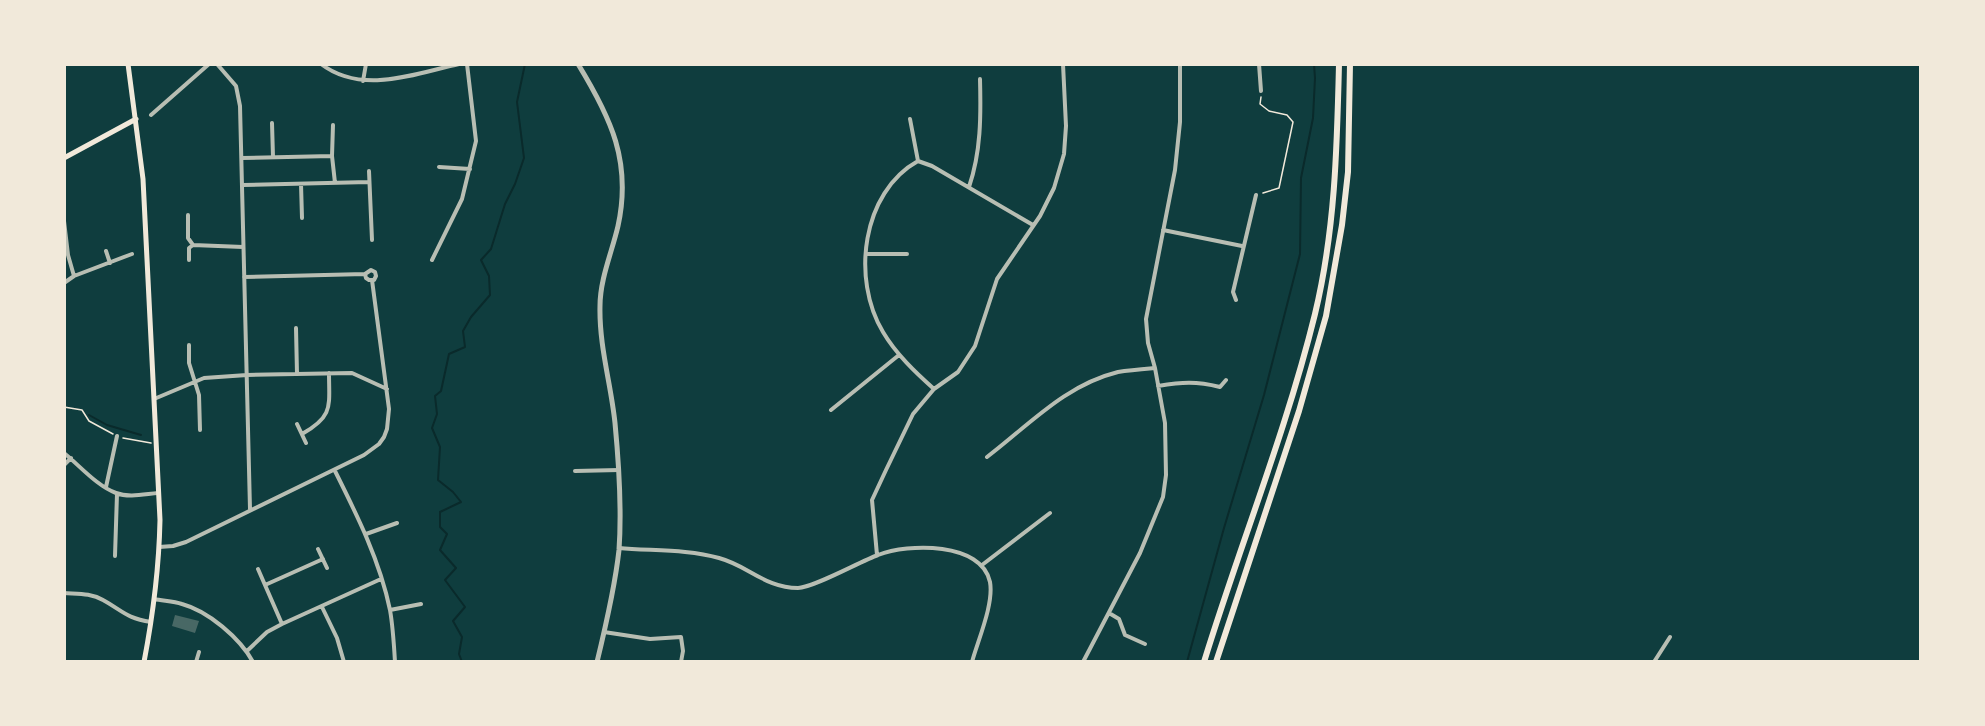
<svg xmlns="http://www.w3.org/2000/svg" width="1985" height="726" font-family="'Work Sans',sans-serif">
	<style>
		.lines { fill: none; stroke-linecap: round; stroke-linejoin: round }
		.stream { stroke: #0a2a2b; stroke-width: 2 }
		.building { fill: #486865 }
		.path { stroke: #f1e9da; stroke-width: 1.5 }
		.minor { stroke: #b8beb3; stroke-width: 4 }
		.tertiary { stroke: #b8beb3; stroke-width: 5 }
		.secondary { stroke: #f1e9da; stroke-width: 5 }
		.primary { stroke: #f1e9da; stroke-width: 6 }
	</style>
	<rect width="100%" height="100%" fill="#0f3d3e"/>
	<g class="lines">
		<path class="stream" d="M 89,415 L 107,425 L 141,435
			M 462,662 L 459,654 L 462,637 L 453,621 L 465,607 L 445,580 L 456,568 L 440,550 L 447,534 L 440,527 L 440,512 L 461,502 L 453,492 L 438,480 L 440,447 L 432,428 L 437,414 L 435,396 L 441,391 L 449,354 L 465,347 L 463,331 L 471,317 L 490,295 L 489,276 L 481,260 L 491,249 L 505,204 L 515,184 L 524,158 L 517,102 L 525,64
			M 1187,662 L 1224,528 L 1264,395 L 1300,254 L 1301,178 L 1313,118 L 1315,78 L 1314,64"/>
	</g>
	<path class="building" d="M 175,615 L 199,621 L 195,633 L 172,626 Z"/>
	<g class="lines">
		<path class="path" d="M 1261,97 L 1260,104 L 1269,111 L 1287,115 L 1293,122 L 1279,188 L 1263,193
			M 64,407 L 82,410 L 89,421 L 113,434
			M 123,438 L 151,443"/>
		<path class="minor" d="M 217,64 L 236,86 L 240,106 L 250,509
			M 321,64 C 362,95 414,74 459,64
			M 1259,64 L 1261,91
			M 363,81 L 366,64
			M 151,115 L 209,64
			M 910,119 L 918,161
			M 272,123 L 273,157
			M 333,125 L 332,156 L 335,183
			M 242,158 L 332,156
			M 439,167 L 470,169
			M 369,171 L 372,240
			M 301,184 L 302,218
			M 243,185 L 369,182
			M 969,187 C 981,152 981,116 980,79
			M 188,215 L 188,238 L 193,245 L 243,247
			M 64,221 L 68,255 L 74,276 L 64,283
			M 1163,230 L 1242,246
			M 106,251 L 110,263
			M 866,254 L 907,254
			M 189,260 L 189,248 L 193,245
			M 432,260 L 462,199 L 476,141 L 467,64
			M 74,276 L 132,254
			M 244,277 L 365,274 L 371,270 L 375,272 L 376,276 L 374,280 L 369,280 L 366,278 L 365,274
			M 1236,300 L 1233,292 L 1256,195
			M 296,328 L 297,374
			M 189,345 L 189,363 L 199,395 L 200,430
			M 1158,386 C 1182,382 1196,381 1220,387 L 1226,380
			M 934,389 C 915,372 896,354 883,332 C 851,279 862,192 918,161 L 932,166 L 1033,225
			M 154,399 L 204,378 L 247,375 L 352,373 L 387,389
			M 831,410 L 899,355
			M 297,424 L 306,443
			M 302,434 C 334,416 329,406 329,373
			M 64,453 C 80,466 97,486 116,493 C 129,498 145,494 158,493
			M 987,457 C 1029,425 1065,385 1118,372 C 1130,370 1143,369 1155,368
			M 64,465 L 71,458
			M 335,471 C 357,515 380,561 390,610 C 393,627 394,645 395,662
			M 575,471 L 619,470
			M 106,487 L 117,436
			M 366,534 L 397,523
			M 159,547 L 173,546 L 186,542 L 364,455 L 379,444 L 384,437 L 387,429 L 389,409 L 372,280
			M 619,548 C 651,551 687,549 719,558 C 749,566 765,588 798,588 C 813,588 861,561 878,555 C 908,543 982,542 990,582 C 994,604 978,640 972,662
			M 318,549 L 327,568
			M 877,555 L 872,500 L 886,470 L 913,414 L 934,389 L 958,372 L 975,346 L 997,279 L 1040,216 L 1054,188 L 1064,154 L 1066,126 L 1063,64
			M 115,556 L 117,494
			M 982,565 L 1050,513
			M 258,569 L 265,585
			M 64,593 C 78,594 91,593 103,600 C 123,611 126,618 151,622
			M 154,599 C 163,601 173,601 182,604 C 208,611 240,638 253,662
			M 322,607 L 337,638 L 344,662
			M 390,610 L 421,604
			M 1109,613 L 1119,619 L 1125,635 L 1145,644
			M 282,624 L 265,585 L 323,559
			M 604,632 L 650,639 L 681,637 L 683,651 L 681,662
			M 247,651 L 267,632 L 282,624 L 381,579
			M 196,662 L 199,652
			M 1083,662 L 1140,553 L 1163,497 L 1166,475 L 1165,423 L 1155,368 L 1148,343 L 1146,319 L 1175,170 L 1180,122 L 1180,64
			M 1654,662 L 1670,637"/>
		<path class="tertiary" d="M 578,64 C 611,118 632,162 618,226 C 612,252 600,279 600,306 C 599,346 611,384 615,423 C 619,465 622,508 619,550 C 615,587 606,625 597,662"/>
		<path class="secondary" d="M 128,64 L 143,179 L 160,520 C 159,568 153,615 144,662
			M 64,158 L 136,119"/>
		<path class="primary" d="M 1204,662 C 1240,545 1286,432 1315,314 C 1335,231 1337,149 1339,64
			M 1216,662 L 1299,411 L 1326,316 L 1342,225 L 1348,172 L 1350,64"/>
	</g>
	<rect width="1985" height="726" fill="none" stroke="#f1e9da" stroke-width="132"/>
</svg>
